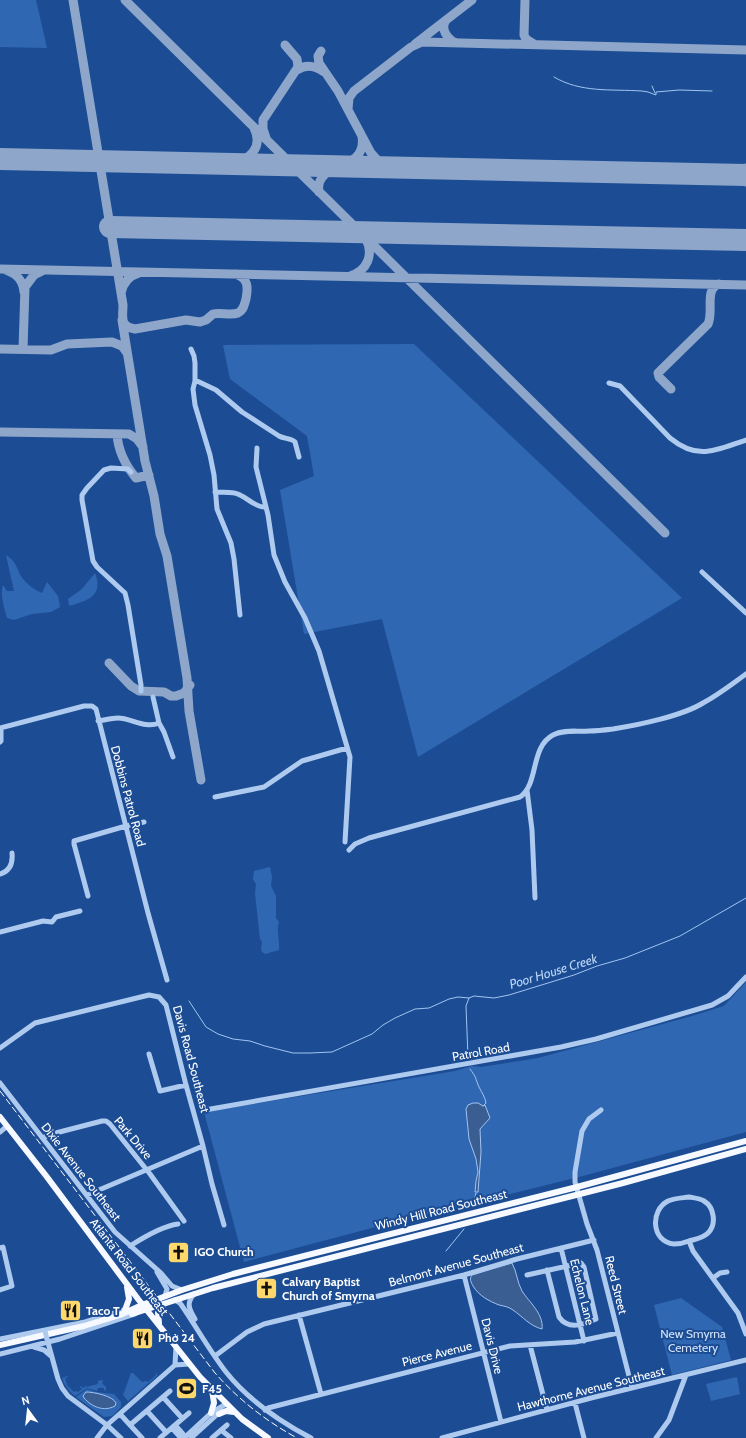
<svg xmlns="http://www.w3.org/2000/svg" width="746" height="1438" font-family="Cabin,sans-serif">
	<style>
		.green { fill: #3067b2 }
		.water { fill: #3b5e92; stroke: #a1c4f1 }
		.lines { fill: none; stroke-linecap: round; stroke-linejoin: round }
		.stream { stroke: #a1c4f1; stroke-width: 1 }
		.taxiway { stroke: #8ea6ca; stroke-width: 9 }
		.runway { stroke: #8ea6ca; stroke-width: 22 }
		.minor { stroke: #aecaef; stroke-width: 5 }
		.major { stroke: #f6f9ff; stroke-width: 6 }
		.rail { stroke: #fff; stroke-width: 1; stroke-dasharray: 7 3; stroke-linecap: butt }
		.minor-bridge { stroke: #aecaef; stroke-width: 5 }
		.labels { text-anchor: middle; stroke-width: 4; stroke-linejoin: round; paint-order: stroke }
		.street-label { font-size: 12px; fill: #fff; stroke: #1c4d94 }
		.poi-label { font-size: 12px; font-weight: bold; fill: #fff; stroke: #1c4d94; text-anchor: start }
		.park-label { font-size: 12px; fill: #d4e5fb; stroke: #1c4d94 }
		.water-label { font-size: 13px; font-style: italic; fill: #bad4f6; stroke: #1c4d94 }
	</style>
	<rect width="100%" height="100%" fill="#1c4d94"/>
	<path class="green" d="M 0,0 L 36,0 L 47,48 L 0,47 Z
		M 414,344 L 682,598 L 418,757 L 382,619 L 304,634 L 280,490 L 314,476 L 307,436 L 230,379 L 223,345 Z
		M 6,555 C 18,563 16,569 23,579 C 28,585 35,590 42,593 L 47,582 L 58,596 L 60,607 L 51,612 L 32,614 L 14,620 L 7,618 C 4,608 0,594 3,585 L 7,591 L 14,591 Z
		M 95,573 C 104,596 87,601 69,606 L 68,599 L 82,589 Z
		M 270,867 L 272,877 L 271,886 L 276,896 L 276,918 L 279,922 C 276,932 280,940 279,950 L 265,954 L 262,952 L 261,949 L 262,942 L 260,939 L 255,893 L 256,884 L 253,879 L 254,871 Z
		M 746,982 L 746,1132 L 579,1177 L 383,1225 L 244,1262 L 204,1112 L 455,1071 L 472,1066 L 481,1067 L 538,1058 L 692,1016 L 724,1006 Z
		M 681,1298 L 722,1327 L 731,1360 L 672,1375 L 654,1305 Z
		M 131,1373 L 133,1373 L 142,1382 L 146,1381 L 148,1382 L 156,1375 L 155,1373 L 158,1375 L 128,1401 L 123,1395 Z
		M 67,1376 L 68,1377 L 65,1378 L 67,1385 L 74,1392 L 76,1391 L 78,1392 L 82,1389 L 80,1387 L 81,1386 L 83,1388 L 85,1387 L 85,1385 L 86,1387 L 98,1384 L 98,1381 L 103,1380 L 102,1383 L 106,1387 L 106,1391 L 104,1390 L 104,1388 L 98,1388 L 97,1391 L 87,1388 L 75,1396 C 69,1391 65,1386 62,1378 Z
		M 737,1377 L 740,1394 L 711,1401 L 706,1384 Z
		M 87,1389 L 96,1392 L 114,1394 L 121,1402 L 121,1407 L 112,1416 L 104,1417 L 76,1397 Z"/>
	<path class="water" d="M 473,1103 L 478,1103 L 483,1106 L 485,1105 L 490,1118 L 480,1129 L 481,1152 L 478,1192 L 475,1192 L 476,1181 L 478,1172 L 476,1159 L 469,1139 L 466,1109 L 468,1105 Z
		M 512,1263 C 517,1272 517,1282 522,1291 C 529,1302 544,1314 542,1329 C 530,1326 523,1317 513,1310 C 509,1307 504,1306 499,1305 C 489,1301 479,1296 473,1286 C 471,1282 469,1279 472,1275 Z
		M 86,1392 C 94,1392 113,1396 116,1403 L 115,1406 C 104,1412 92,1407 84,1398 L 83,1396 Z"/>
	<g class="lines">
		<path class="stream" d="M 554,77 C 581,93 611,89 642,91 L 648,92 L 656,95 L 656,92 L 679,90 L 712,91
			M 652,86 L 655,93
			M 189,1001 L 206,1027 L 218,1034 L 233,1039 L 250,1041 L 265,1046 L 293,1053 L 310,1053 L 332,1052 L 372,1034 L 383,1025 L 395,1018 L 415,1009 L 429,1008 L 449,999 L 458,997 L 469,998 L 474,996 L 494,998 L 509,995 L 574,975 L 597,966 L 625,958 L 680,936 L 746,898
			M 468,1057 L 466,1006 L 469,998
			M 470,1069 C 477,1078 475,1078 479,1087 C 482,1093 485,1097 486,1103 L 483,1106
			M 469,1205 L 474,1200 L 476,1193
			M 446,1251 L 464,1229"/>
		<path class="taxiway" d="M 73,0 L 123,305 C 123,317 119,326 135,329 L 186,320 L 200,322 L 206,320 L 213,314 C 221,312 230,316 238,313 C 244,310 244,305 246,299 C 248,288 249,278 235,274
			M 125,0 L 665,533
			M 525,0 L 524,35 L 526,39 L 534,44
			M 446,20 C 440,29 447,38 455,43
			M 415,44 L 472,0
			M 321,51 L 318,56 L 319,63 L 338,91 L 371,153 L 379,162 L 394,167
			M 297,70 C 306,64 316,66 324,72
			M 348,109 L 349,98 L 354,91 L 411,47 L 422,42 L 746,50
			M 266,138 L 263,129 L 263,120 L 298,67 L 297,59 L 285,45
			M 231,164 C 249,160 264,148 254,128
			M 335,166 C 352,163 365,156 362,136
			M 722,175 L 729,174 L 746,168
			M 724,175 L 746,182
			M 319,192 C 316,177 330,169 342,166
			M 740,240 L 746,242
			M 0,269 L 746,285
			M 6,270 C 17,274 23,280 24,292
			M 350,276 C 367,271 374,255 366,239
			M 121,293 C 123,283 129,276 139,273
			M 122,320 L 145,461 L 154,496 L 160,534 L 167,556 L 187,678 L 189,711 L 201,780
			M 0,349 L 51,350 L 67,344 L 112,342 L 122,346 L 127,353
			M 23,349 L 25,287 L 34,275 L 44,270
			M 671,389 L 659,377 L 658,373 L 708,324 C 714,311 704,289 719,284
			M 0,432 L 129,434 L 137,439 L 143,447
			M 117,434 C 118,450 126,466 136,478 L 149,475
			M 109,663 L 131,686 L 139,691 L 164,692 L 171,696 L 176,696 L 184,693 L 190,685"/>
		<path class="runway" d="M 0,159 L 746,175
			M 110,227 L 746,240"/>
		<path class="minor" d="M 191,349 L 194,356 L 195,363 L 195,381 L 193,389 L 195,405 L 210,455 L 214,475 L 217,509 L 231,543 L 234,559 L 240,615
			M 195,380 L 216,390 L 242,412 L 279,436 C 284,439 291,438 295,442 L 299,457
			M 609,383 L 620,386 L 670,438 C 698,461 716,450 746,440
			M 257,448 L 256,467 L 268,515 L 274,555 L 285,582 L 305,618 L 319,651 L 350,757 L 345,842
			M 131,472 L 128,469 L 111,468 L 104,470 L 87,488 L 82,495 L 82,500 L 93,561 L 97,567 L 125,593 L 128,605 L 141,685 L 141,691
			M 215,492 C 223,493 233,491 240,495 C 249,499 255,507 265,507
			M 702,572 L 746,613
			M 153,697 L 159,723 L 164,732 L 173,757
			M 98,721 C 105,720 111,718 118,718 C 131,718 145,729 159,723
			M 0,728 L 84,706 L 92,706 L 96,709 L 148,913 L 167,980
			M 0,742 L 1,741 L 1,728
			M 527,790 L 532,830 L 535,898
			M 215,797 L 264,787 L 302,761 L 347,748
			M 349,850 L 355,844 L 369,838 L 520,797 C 539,784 530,747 553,735 C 564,729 577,732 589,731 C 597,731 605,730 613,729 C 638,725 682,716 703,703 C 718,695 732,684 746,674
			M 0,874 C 10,871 13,863 12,853
			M 88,896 L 74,844 L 74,841 L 126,826 L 144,822
			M 0,932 L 43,921 L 52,922 L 56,917 L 80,911
			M 0,1048 L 35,1023 L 149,995 L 159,997 L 166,1005 L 186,1085 L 203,1146 L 212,1184 L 224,1225
			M 149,1054 L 160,1091 L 186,1085
			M 0,1083 L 115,1232 L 161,1273 L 172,1286 L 182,1290
			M 205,1110 L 561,1047 L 596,1039 L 712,1005 L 728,996 L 746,977
			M 601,1110 L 589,1119 L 582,1131 L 575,1172 L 575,1182 L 587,1224 L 597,1250 L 632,1388
			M 0,1132 L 7,1126
			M 43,1138 L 48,1135 L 102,1121 L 106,1121 L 110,1124 L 150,1174 L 184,1221
			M 87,1195 L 203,1146
			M 689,1197 C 694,1198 699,1198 704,1201 C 714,1207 717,1224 708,1233 C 703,1238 696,1239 689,1241 C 684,1243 679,1244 674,1244 C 651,1242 650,1210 668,1201 C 675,1198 682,1198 689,1197 Z
			M 689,1241 L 693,1251 L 738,1313 L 746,1334
			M 130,1246 C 144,1237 162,1226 178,1224
			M 0,1248 L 3,1247 L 12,1286 L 0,1290
			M 561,1248 L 584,1341
			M 157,1272 L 167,1289 L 165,1296
			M 464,1275 L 501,1422
			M 527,1275 L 581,1263 L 584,1267 L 596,1319 C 583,1325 568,1330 559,1317 L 547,1270
			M 713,1278 L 720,1273 L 727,1272
			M 194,1294 C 186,1303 189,1309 195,1319
			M 175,1300 L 180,1303 C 196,1326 209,1350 226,1372 C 249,1401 279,1421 311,1438
			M 299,1315 L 321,1394
			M 0,1339 L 85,1322 L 124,1310
			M 47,1339 L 58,1379 L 62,1388 L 68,1396 L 107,1425 L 121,1438
			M 530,1345 L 547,1410
			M 34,1347 L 44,1350 L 51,1356
			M 0,1354 L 60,1339 L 135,1314
			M 215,1356 L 247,1332 L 264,1324 L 464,1275 L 517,1259 L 594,1240
			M 175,1365 L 176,1347
			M 163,1397 L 182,1418
			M 575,1403 L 584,1438
			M 265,1410 L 268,1408 L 510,1346 L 575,1342 L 618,1333
			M 147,1411 L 166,1432
			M 120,1414 L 130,1425
			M 175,1425 L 183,1434 L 184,1438
			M 172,1428 L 180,1437 L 184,1438
			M 221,1430 L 231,1438
			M 97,1438 L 107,1425 L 175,1365 L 189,1364
			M 142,1438 L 130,1425 L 170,1391
			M 160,1438 L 189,1413
			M 184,1438 L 211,1413 L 226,1404
			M 191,1438 L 221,1411
			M 212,1438 L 227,1425
			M 442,1438 L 591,1398 L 746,1360
			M 656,1438 L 669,1420 L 686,1375"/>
		<path class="major" d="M 0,1117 L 47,1177 L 138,1299 L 200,1377 L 242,1419 L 268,1438
			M 125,1310 L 129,1299 L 127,1287
			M 132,1314 L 213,1288 L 623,1183 L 746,1149
			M 159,1323 L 158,1313 L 161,1304
			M 0,1345 L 84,1326 L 120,1315 L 142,1305 L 182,1290 L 233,1274 L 577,1187 L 746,1141
			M 211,1413 L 214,1403 L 212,1390
			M 219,1414 L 226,1411 L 234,1412"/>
		<path class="rail" d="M 0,1091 L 215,1373 C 239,1400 266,1421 297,1438"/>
		<path class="minor-bridge" d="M 45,1331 L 47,1339"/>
	</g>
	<defs>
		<symbol id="church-square" viewBox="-11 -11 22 22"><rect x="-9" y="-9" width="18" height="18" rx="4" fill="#ffd86c" stroke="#1c4d94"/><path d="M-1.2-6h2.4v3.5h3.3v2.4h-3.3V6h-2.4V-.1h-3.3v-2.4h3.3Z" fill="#111"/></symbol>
		<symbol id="restaurant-square" viewBox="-11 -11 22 22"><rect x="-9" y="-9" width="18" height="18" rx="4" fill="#ffd86c" stroke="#1c4d94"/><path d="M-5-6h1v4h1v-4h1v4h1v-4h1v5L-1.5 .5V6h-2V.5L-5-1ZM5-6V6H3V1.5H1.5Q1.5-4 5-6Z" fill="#111"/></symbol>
		<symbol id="stadium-square" viewBox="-11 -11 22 22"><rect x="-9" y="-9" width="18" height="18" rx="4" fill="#ffd86c" stroke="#1c4d94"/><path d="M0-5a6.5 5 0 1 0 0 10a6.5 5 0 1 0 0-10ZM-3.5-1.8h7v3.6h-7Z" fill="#111"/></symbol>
	</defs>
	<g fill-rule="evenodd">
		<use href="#church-square" x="166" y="1240" width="25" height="25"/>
		<use href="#church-square" x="254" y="1276" width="25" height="25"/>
		<use href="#restaurant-square" x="58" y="1298" width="25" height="25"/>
		<use href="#restaurant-square" x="130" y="1326" width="25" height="25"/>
		<use href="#stadium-square" x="174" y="1376" width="25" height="25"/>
	</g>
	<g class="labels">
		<g class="street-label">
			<text transform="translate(128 796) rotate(75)" y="4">Dobbins Patrol Road</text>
			<text transform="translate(481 1052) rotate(-10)" y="4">Patrol Road</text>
			<text transform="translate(191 1059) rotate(75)" y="4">Davis Road Southeast</text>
			<text transform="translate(133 1138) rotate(50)" y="4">Park Drive</text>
			<text transform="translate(81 1172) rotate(52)" y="4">Dixie Avenue Southeast</text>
			<text transform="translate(441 1210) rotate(-14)" y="4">Windy Hill Road Southeast</text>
			<text transform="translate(456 1265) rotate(-15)" y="4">Belmont Avenue Southeast</text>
			<text transform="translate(129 1267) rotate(52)" y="4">Atlanta Road Southeast</text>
			<text transform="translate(616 1285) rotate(76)" y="4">Reed Street</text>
			<text transform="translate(582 1292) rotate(76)" y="4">Echelon Lane</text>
			<text transform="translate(492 1346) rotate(76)" y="4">Davis Drive</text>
			<text transform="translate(437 1354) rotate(-14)" y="4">Pierce Avenue</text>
			<text transform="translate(591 1389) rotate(-14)" y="4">Hawthorne Avenue Southeast</text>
		</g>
		<g class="poi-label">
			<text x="194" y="1256">IGO Church</text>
			<text x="282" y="1286">Calvary Baptist<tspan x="282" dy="14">Church of Smyrna</tspan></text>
			<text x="86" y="1315">Taco T</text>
			<text x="158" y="1342">Phở 24</text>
			<text x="202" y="1393">F45</text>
		</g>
		<g class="park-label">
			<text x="693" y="1338">New Smyrna<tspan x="693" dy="14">Cemetery</tspan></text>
		</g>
		<g class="water-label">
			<text transform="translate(553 971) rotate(-17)" y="5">Poor House Creek</text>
		</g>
	</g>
	<g transform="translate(28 1410) rotate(345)" stroke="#1c4d94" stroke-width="3" paint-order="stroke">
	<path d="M0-3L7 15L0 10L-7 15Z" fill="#ffffff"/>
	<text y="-6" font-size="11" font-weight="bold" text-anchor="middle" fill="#ffffff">N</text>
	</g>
</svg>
